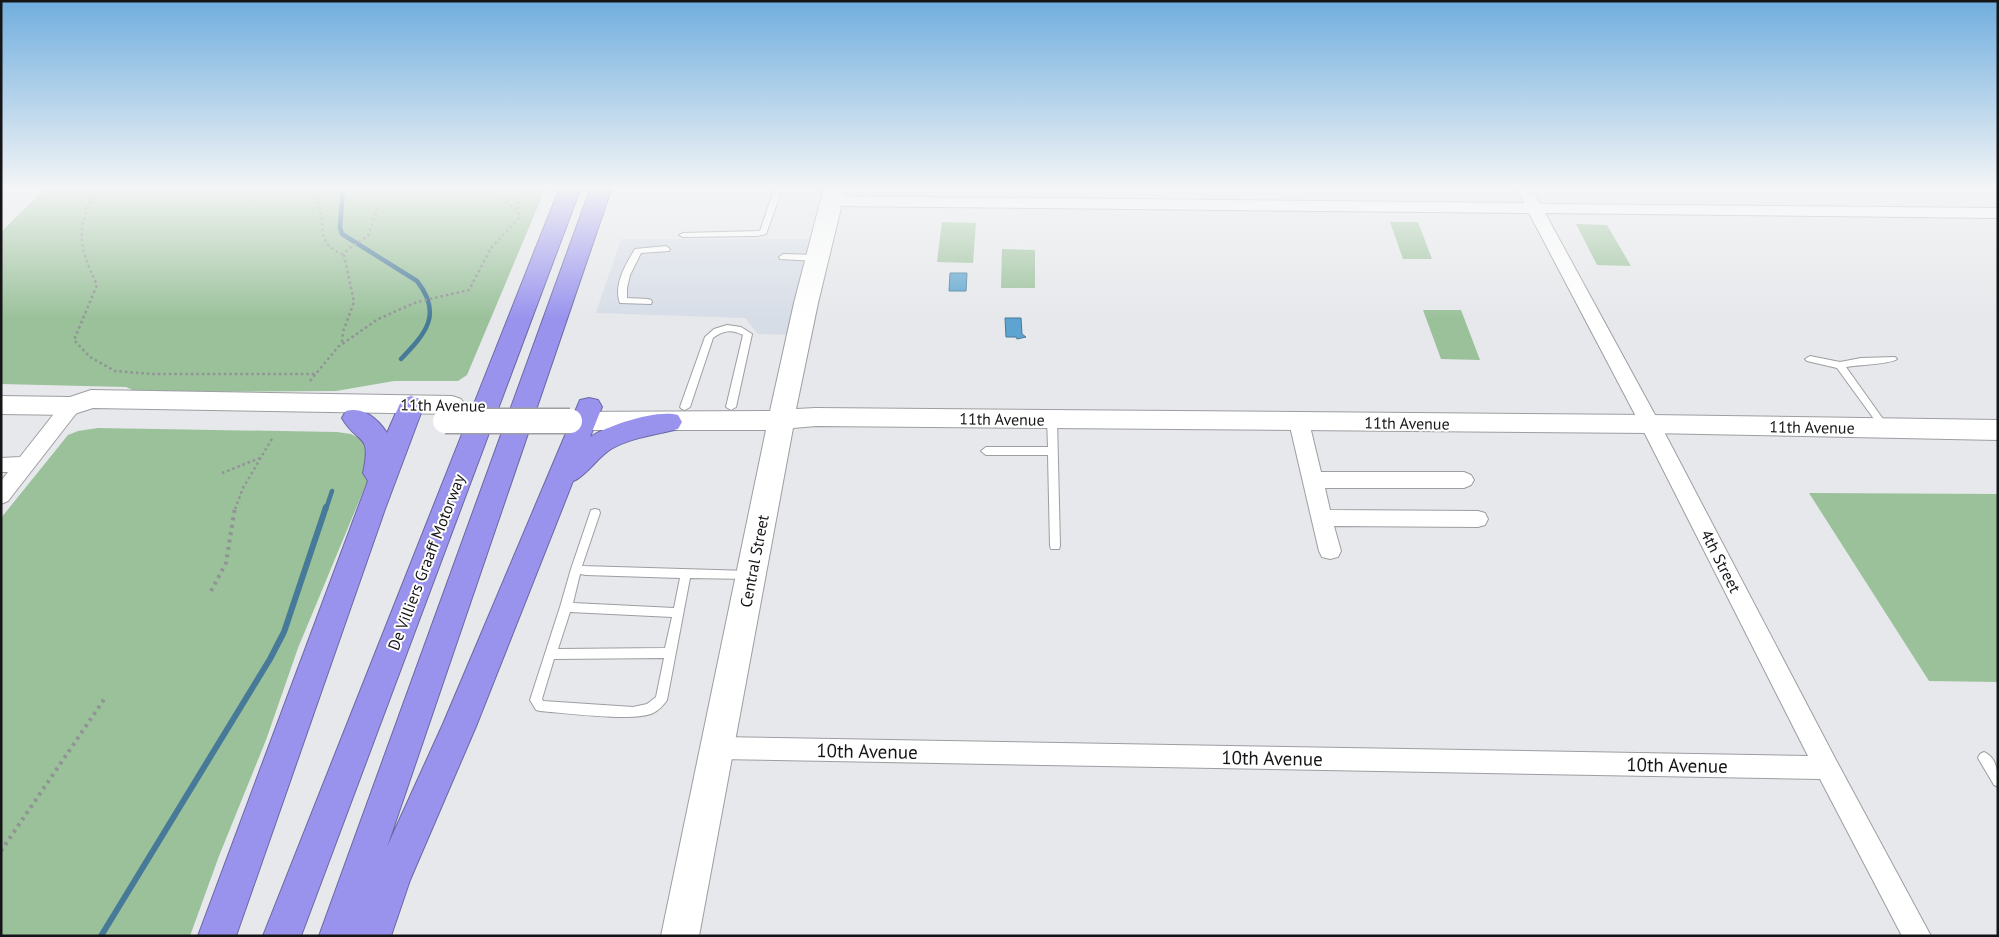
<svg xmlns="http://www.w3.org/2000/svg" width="1999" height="937" font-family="'PT Sans',sans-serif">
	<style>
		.built { fill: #d7dde7 }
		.green { fill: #9ac19a }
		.water { fill: #5da5d0; stroke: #477a98 }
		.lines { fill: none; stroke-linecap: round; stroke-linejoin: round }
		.stream-far1 { stroke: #477a98; stroke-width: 4.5 }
		.stream { stroke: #477a98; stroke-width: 6 }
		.service-casing { stroke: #9c9ea2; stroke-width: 2 }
		.minor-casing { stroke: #9c9ea2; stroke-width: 2 }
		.secondary-casing { stroke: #9c9ea2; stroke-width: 2 }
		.motorway-casing { stroke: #6b67a3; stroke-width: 2 }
		.path-far1 { stroke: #929396; stroke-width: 2.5; stroke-dasharray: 2.5 3; stroke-linecap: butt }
		.path { stroke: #929396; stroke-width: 4; stroke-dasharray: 3 4.5; stroke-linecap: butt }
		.service { fill: #fff; fill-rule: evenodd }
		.minor { fill: #fff; fill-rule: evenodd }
		.secondary { fill: #fff; fill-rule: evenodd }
		.motorway { fill: #9993ee; fill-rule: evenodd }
		.secondary-bridge-casing { stroke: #9c9ea2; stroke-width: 27; stroke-linecap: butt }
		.secondary-bridge { stroke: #fff; stroke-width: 24 }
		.labels { text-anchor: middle; stroke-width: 4; stroke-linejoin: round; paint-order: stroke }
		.street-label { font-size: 16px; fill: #151517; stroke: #fff }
		.near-street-label { font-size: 19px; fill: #151517; stroke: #fff }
	</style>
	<rect width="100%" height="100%" fill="#e6e8eb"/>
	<path class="built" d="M 621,239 L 813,239 L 792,335 L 758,334 L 745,318 L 596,313 Z"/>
	<path class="green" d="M 47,187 L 546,187 L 467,375 L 458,381 L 394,381 L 336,391 L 137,392 L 126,387 L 1,384 L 1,232 Z
		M 942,222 L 976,223 L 973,263 L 937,262 Z
		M 1390,222 L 1418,222 L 1432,259 L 1403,259 Z
		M 1576,224 L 1607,225 L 1631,266 L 1597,265 Z
		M 1002,249 L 1035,250 L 1035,288 L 1001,288 Z
		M 1423,310 L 1461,310 L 1480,360 L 1441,359 Z
		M 98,428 L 337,432 L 351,434 L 368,443 L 374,465 L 298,648 L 266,740 L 219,856 L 190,936 L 1,936 L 1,518 L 68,435 L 78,431 Z
		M 1809,493 L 1998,494 L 1998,682 L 1929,681 Z"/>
	<path class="water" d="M 950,273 L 967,273 L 966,291 L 949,291 Z
		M 1005,318 L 1021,318 L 1022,334 L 1026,337 L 1017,339 L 1016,337 L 1006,337 Z"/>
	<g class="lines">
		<path class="stream-far1" d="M 343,187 L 340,228 L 342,234 L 417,281 C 443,314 426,333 401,359
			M 326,509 L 332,491"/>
		<path class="stream" d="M 101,936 L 270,659 L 284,632 L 326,507"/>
		<defs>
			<path id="service" d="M 775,187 L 783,187 L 766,234 L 757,236 L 683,237 L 679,235 L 683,233 L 760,231 Z
				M 666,246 L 670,249 L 669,251 L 641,253 L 630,275 L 627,288 L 627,298 L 648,299 L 651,300 L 652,302 L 651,304 L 620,303 C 613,285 626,264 635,249 Z
				M 783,254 L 817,255 L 821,258 L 817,261 L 780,259 L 779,257 Z
				M 727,325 L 741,327 L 752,334 L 736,407 L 731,410 L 726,407 L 743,335 C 732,329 723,330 713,338 L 690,407 L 685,410 L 682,409 L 680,407 L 705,337 L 714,329 Z
				M 1810,356 L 1840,362 L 1861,358 L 1895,357 L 1897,359 C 1891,364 1857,365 1846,367 L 1888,426 L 1890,428 L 1888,430 L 1882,430 L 1837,368 L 1807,361 L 1805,359 Z
				M 1052,416 L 1057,419 L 1060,546 L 1059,549 L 1051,549 L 1050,546 L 1048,455 L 986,455 L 981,451 L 986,447 L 1048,447 L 1047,419 Z
				M 595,509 L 599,510 L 600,513 L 582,566 L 749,571 L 753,572 L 754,575 L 753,578 L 749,579 L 690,578 L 667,700 C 664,705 658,711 653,713 C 635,722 564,713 540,711 L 536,710 L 530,700 L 560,607 L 571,569 L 590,513 L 591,510 ZM 580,574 L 586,575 L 680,578 L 674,608 L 573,603 ZM 570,612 L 672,617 L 665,648 L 558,649 ZM 664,658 L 656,697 L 647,704 L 633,707 L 543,701 L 542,699 L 554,659 Z
				M 1984,752 C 1998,758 1998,775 1998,787 L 1994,785 L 1978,758 L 1980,754 Z"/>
			<path id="minor" d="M 1516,187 L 1531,187 L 1540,204 L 1998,208 L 1998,218 L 1545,213 L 1660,424 L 1836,760 L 1931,936 L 1902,936 L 1820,779 L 717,759 L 708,756 L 705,748 L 708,740 L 717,737 L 1808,756 L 1640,424 L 1529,213 L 832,206 L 826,204 L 824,201 L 826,198 L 832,196 L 1524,203 Z
				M 71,399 L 78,401 L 80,406 L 78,411 L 8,501 L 1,504 L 1,481 L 8,472 L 1,472 L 1,458 L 20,457 L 64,401 Z
				M 1299,415 L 1306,417 L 1309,422 L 1321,472 L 1464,472 L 1471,475 L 1474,480 L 1471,485 L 1464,488 L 1325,488 L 1330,510 L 1478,511 L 1485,513 L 1488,519 L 1485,525 L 1478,527 L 1334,526 L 1341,551 L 1338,557 L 1330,559 L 1322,557 L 1319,551 L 1289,422 L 1292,417 Z"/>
			<path id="secondary" d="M 824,187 L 846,187 L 818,303 L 796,409 L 816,408 L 1650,415 L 1998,420 L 1998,440 L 1650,433 L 816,426 L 793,428 L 699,936 L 661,936 L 766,430 L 570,430 L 561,428 L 557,421 L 561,414 L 570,412 L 770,411 L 794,303 Z
				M 91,390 L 452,396 L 461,399 L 465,405 L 461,411 L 452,414 L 93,408 L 71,415 L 1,414 L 1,396 L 70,397 Z"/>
			<path id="motorway" d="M 560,187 L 581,187 L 301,936 L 263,936 Z
				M 591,187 L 612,187 L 387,847 L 443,724 L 580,400 L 589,398 L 598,400 L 602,407 L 590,437 C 609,425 657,409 678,415 L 682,422 L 678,429 C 656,435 632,437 611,449 C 598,457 584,478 573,481 L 477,724 L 410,880 L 391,936 L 319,936 Z
				M 411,396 L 420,399 L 424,405 L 385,509 L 236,936 L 198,936 L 368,481 L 363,473 C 372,431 358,446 342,418 L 346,411 C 363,406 378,419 387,433 L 402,399 Z"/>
		</defs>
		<use href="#service" class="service-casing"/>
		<use href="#minor" class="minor-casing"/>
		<use href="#secondary" class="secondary-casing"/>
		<use href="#motorway" class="motorway-casing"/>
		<path class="path-far1" d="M 98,187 C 75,226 78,245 97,285 L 74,340 L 90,357 L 115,371 L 152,374 L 316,374
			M 310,187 C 313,193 317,199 319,205 C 326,230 315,243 344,255
			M 498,187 L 505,201 L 518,211
			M 342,342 L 343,332 L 354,302 L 344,255 L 348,249 L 368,236 L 378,208
			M 310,381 L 338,347 L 378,319 L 417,302 L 469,290 L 491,248 L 519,218 L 518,197 L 522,187
			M 222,473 L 260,458
			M 235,509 L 243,488 L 273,437"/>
		<path class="path" d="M 211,591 L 226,563 L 235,507
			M 1,851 L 105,698"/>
		<use href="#service" class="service"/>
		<use href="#minor" class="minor"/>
		<use href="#secondary" class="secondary"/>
		<use href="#motorway" class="motorway"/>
		<defs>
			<path id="secondary-bridge" d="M 445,421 L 570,421"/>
		</defs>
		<use href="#secondary-bridge" class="secondary-bridge-casing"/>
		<use href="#secondary-bridge" class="secondary-bridge"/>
	</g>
	<linearGradient id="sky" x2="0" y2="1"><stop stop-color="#70aede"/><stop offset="0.59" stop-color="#f4f5f6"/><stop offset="1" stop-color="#f4f5f6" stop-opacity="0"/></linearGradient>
	<rect width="1999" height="319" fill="url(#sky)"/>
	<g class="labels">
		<g class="street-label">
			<text transform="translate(443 405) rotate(1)" y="6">11th Avenue</text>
			<text transform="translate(1002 419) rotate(1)" y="6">11th Avenue</text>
			<text transform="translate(1407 423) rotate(1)" y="6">11th Avenue</text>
			<text transform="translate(1812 427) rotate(1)" y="6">11th Avenue</text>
			<text transform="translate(754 561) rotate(-79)" y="6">Central Street</text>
			<text transform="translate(1721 561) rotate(63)" y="6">4th Street</text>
			<text transform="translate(426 562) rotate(-69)" y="6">De Villiers Graaff Motorway</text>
		</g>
		<g class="near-street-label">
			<text transform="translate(867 751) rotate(1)" y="7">10th Avenue</text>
			<text transform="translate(1272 758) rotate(1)" y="7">10th Avenue</text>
			<text transform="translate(1677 765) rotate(1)" y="7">10th Avenue</text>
		</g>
	</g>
	<rect width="1999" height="937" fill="none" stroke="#151517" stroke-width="5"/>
</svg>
